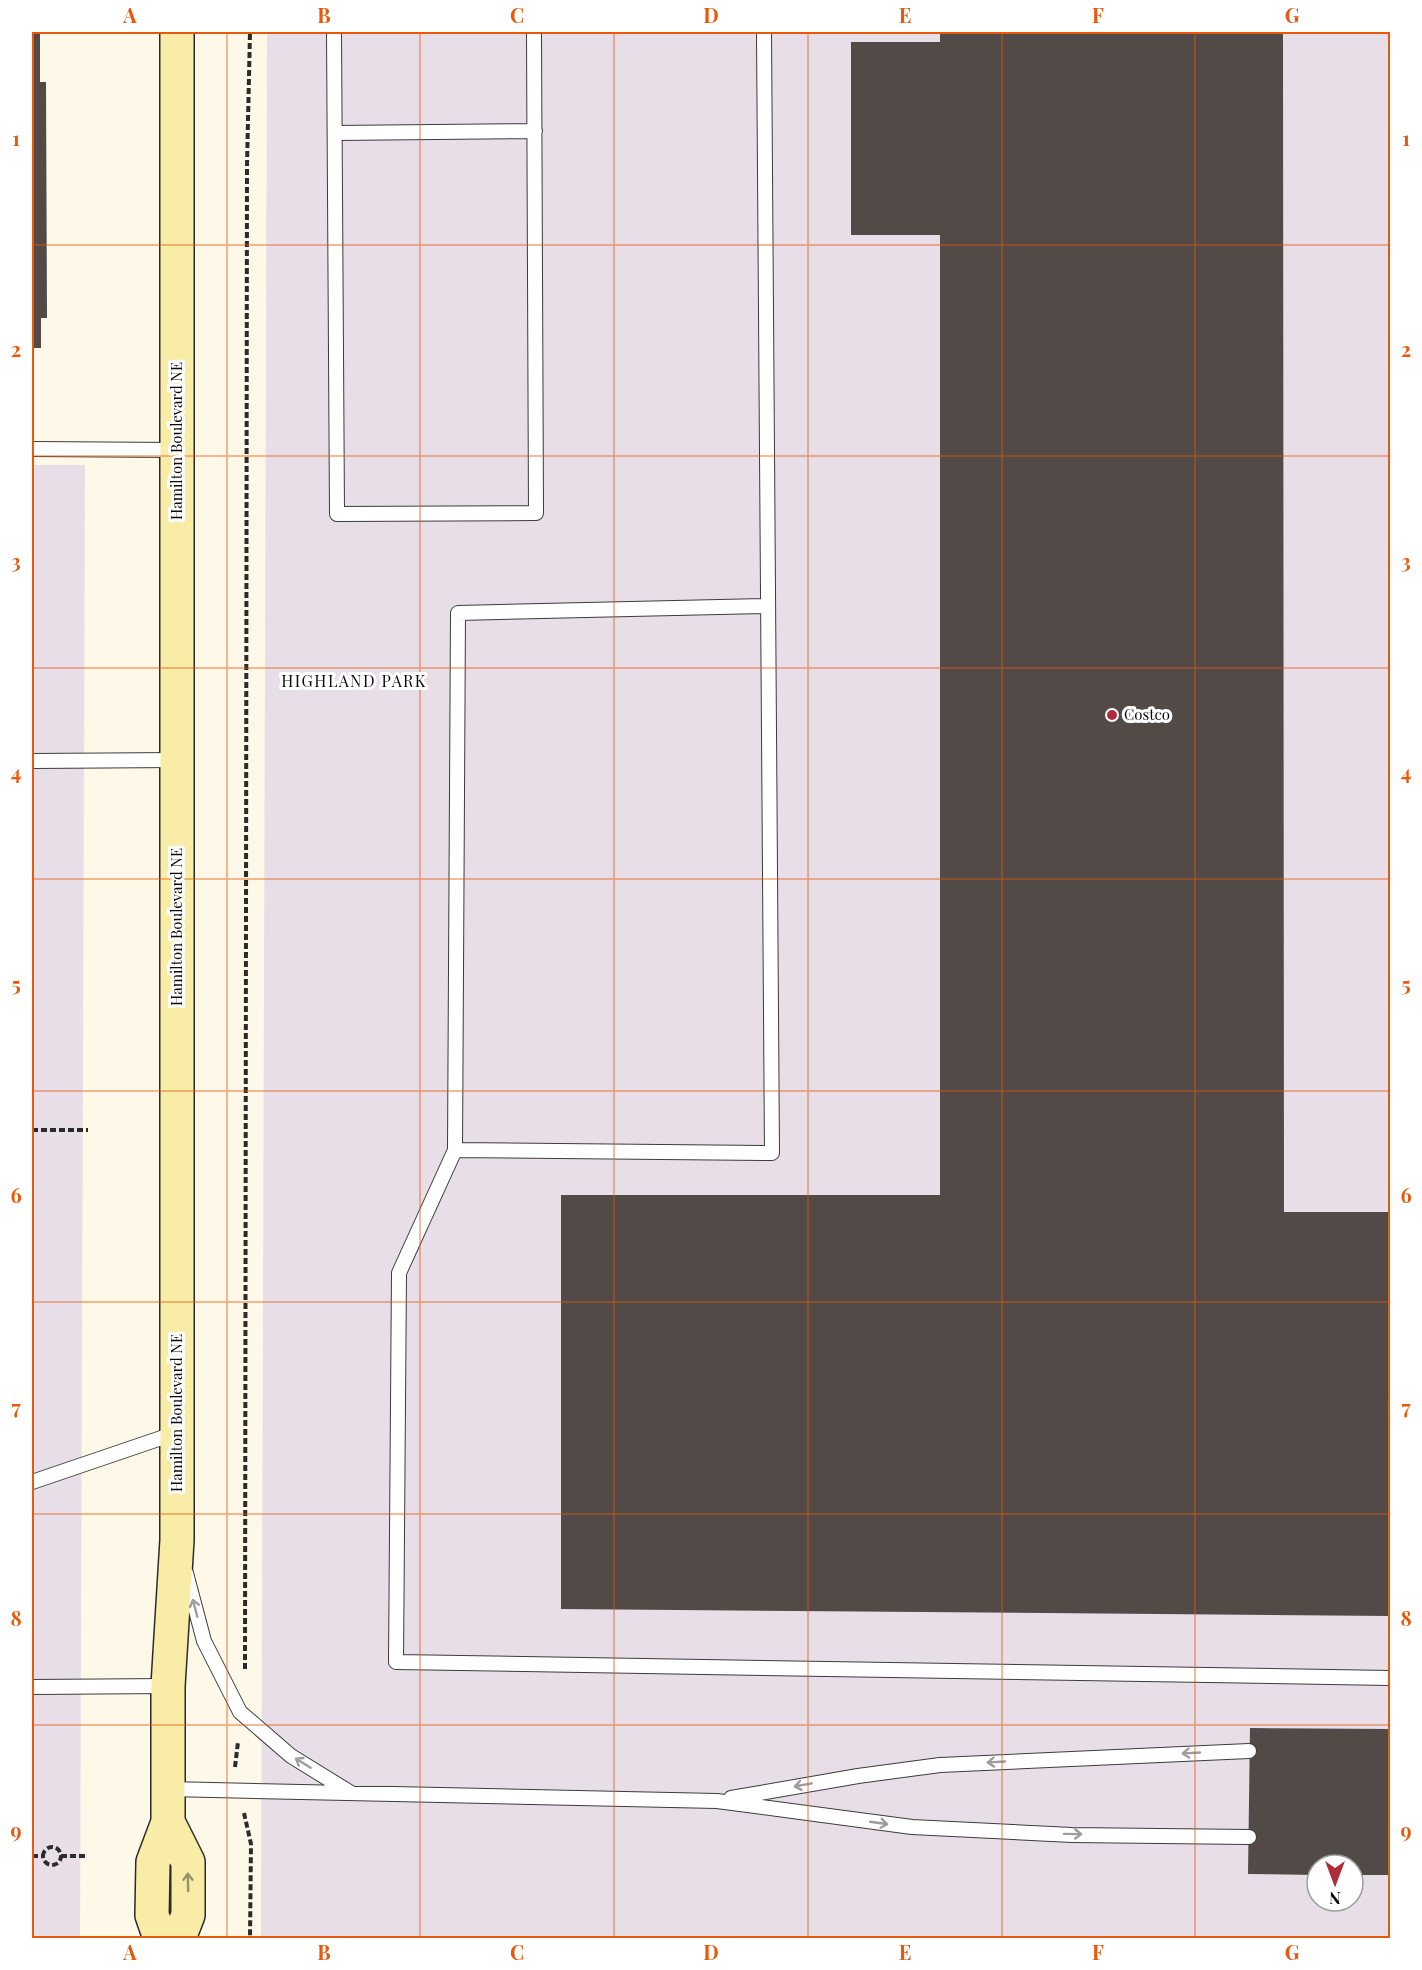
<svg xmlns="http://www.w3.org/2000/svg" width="1422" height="1970" font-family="'Playfair Display',serif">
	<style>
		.industrial { fill: #e7dee8; fill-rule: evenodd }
		.building { fill: #514a47 }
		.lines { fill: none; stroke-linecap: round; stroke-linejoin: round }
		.lane-casing { stroke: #3c3c3c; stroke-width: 16 }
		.secondary-casing { stroke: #2b2b2b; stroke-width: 36 }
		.path { stroke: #2b2b2b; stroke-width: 4; stroke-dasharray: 6 3; stroke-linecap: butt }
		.lane { stroke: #fff; stroke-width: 14 }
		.secondary { stroke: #f9eca7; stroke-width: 33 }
		.oneway { stroke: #9d9d9d }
		.oneway2 { stroke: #999168 }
		.grid { fill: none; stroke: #e8590c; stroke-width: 1.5; stroke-opacity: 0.55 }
		.poi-dot { fill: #ae2d39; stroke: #fff; stroke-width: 2 }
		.labels { text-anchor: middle; stroke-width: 6; stroke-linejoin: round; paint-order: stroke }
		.street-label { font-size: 15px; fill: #090909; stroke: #fff }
		.poi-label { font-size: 15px; fill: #090909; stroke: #fff; text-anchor: start }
		.neighbourhood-label { font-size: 16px; letter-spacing: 1.5px; fill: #090909; stroke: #fff }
		.neatline { fill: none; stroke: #e8590c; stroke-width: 2 }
		.grid-label { font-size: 20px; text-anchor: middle; font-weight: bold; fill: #e8590c }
	</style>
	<rect width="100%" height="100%" fill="#fdf8e7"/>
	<path class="industrial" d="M 267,32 L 1390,32 L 1390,1938 L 261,1938 ZM 1317,1865 L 1353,1865 L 1353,1901 L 1317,1901 Z
		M 32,465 L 85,465 L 80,1938 L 32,1938 Z"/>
	<path class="building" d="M 32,32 L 40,32 L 40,82 L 46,82 L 47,318 L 41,318 L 41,348 L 32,348 Z
		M 940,32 L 1283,32 L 1284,1212 L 1390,1212 L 1390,1616 L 561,1609 L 561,1195 L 940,1195 L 940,235 L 851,235 L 851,42 L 940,42 Z
		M 1250,1728 L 1390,1729 L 1390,1875 L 1353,1875 L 1353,1865 L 1317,1865 L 1317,1875 L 1248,1874 Z"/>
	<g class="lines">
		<defs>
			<path id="lane" d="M 334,32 L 337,514 L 536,513 L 534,32
				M 764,32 L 772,1153 L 455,1150 L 399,1273 L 396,1662 L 1390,1678
				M 335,133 L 535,131
				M 32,449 L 177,450
				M 32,761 L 177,760
				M 455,1150 L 458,613 L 767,606
				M 32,1482 L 176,1433
				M 186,1573 L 204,1641 L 240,1712 L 291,1756 L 351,1793
				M 32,1687 L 168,1686
				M 168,1789 L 717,1801 L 912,1827 L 1072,1835 L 1249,1837
				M 731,1798 L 858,1776 L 940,1765 L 1249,1751"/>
			<path id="secondary" d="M 168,1822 L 188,1862 L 188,1915 L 179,1938
				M 160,1938 L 152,1915 L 153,1862 L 168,1822 L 168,1686 L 177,1540 L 177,32"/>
		</defs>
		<use href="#lane" class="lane-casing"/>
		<use href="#secondary" class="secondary-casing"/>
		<path class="path" d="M 32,1130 L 88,1130
			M 245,1669 L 247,165 L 250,32
			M 235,1767 L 238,1742
			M 244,1813 L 251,1844 L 250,1938
			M43 1856a9 9 0 1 1 18 0a9 9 0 1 1-18 0Z
			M 32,1856 L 43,1856
			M 61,1856 L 88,1856"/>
		<use href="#lane" class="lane"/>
		<use href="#secondary" class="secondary"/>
	</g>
	<defs><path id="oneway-shaft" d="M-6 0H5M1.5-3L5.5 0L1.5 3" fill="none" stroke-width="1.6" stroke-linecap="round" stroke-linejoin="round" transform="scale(1.5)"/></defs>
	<g class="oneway">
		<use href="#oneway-shaft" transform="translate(195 1608) rotate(-105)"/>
		<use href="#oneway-shaft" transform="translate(1191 1753) rotate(177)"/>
		<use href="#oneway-shaft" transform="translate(996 1762) rotate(177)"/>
		<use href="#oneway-shaft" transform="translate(303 1763) rotate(-148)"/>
		<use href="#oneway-shaft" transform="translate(803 1785) rotate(170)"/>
		<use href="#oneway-shaft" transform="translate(879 1823) rotate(8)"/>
		<use href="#oneway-shaft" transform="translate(1073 1834) rotate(1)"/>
	</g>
	<use class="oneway2" href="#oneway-shaft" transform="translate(188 1882) rotate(-91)"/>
	<path class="grid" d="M 227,32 L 227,1938M 420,32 L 420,1938M 614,32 L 614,1938M 808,32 L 808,1938M 1002,32 L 1002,1938M 1195,32 L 1195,1938M 32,245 L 1390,245M 32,456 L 1390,456M 32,668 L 1390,668M 32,879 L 1390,879M 32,1091 L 1390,1091M 32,1302 L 1390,1302M 32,1514 L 1390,1514M 32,1725 L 1390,1725"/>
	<circle class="poi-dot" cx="1112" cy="715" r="6"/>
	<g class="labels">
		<g class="street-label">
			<text transform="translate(177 441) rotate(-90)" y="5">Hamilton Boulevard NE</text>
			<text transform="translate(177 927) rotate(-90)" y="5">Hamilton Boulevard NE</text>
			<text transform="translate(177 1413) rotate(-90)" y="5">Hamilton Boulevard NE</text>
		</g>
		<g class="poi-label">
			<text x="1124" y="720">Costco</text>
		</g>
		<g class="neighbourhood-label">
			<text x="354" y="687">HIGHLAND PARK</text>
		</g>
	</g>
	<rect width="1422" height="1970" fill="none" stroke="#ffffff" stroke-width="66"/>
	<g transform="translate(1335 1883) rotate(180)"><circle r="28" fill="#ffffff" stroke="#9d9d9d" stroke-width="1.5"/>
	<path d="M0-4.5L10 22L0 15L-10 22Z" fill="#ae2d39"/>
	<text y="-9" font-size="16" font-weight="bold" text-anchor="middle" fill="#090909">N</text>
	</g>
	<rect x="33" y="33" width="1356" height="1904" class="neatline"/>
	<g class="grid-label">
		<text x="130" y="23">A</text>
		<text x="324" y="23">B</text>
		<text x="517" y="23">C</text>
		<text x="711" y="23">D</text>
		<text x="905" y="23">E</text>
		<text x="1098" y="23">F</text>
		<text x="1292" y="23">G</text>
		<text x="16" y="146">1</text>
		<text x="1406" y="146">1</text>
		<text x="16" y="357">2</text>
		<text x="1406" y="357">2</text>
		<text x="16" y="569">3</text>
		<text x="1406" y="569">3</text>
		<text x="16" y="780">4</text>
		<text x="1406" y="780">4</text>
		<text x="16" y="992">5</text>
		<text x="1406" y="992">5</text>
		<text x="16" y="1203">6</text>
		<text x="1406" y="1203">6</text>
		<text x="16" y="1415">7</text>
		<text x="1406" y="1415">7</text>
		<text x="16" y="1626">8</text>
		<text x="1406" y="1626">8</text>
		<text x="16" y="1838">9</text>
		<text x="1406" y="1838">9</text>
		<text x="130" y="1960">A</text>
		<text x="324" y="1960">B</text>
		<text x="517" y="1960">C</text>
		<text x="711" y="1960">D</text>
		<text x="905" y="1960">E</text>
		<text x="1098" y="1960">F</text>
		<text x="1292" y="1960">G</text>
	</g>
</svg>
